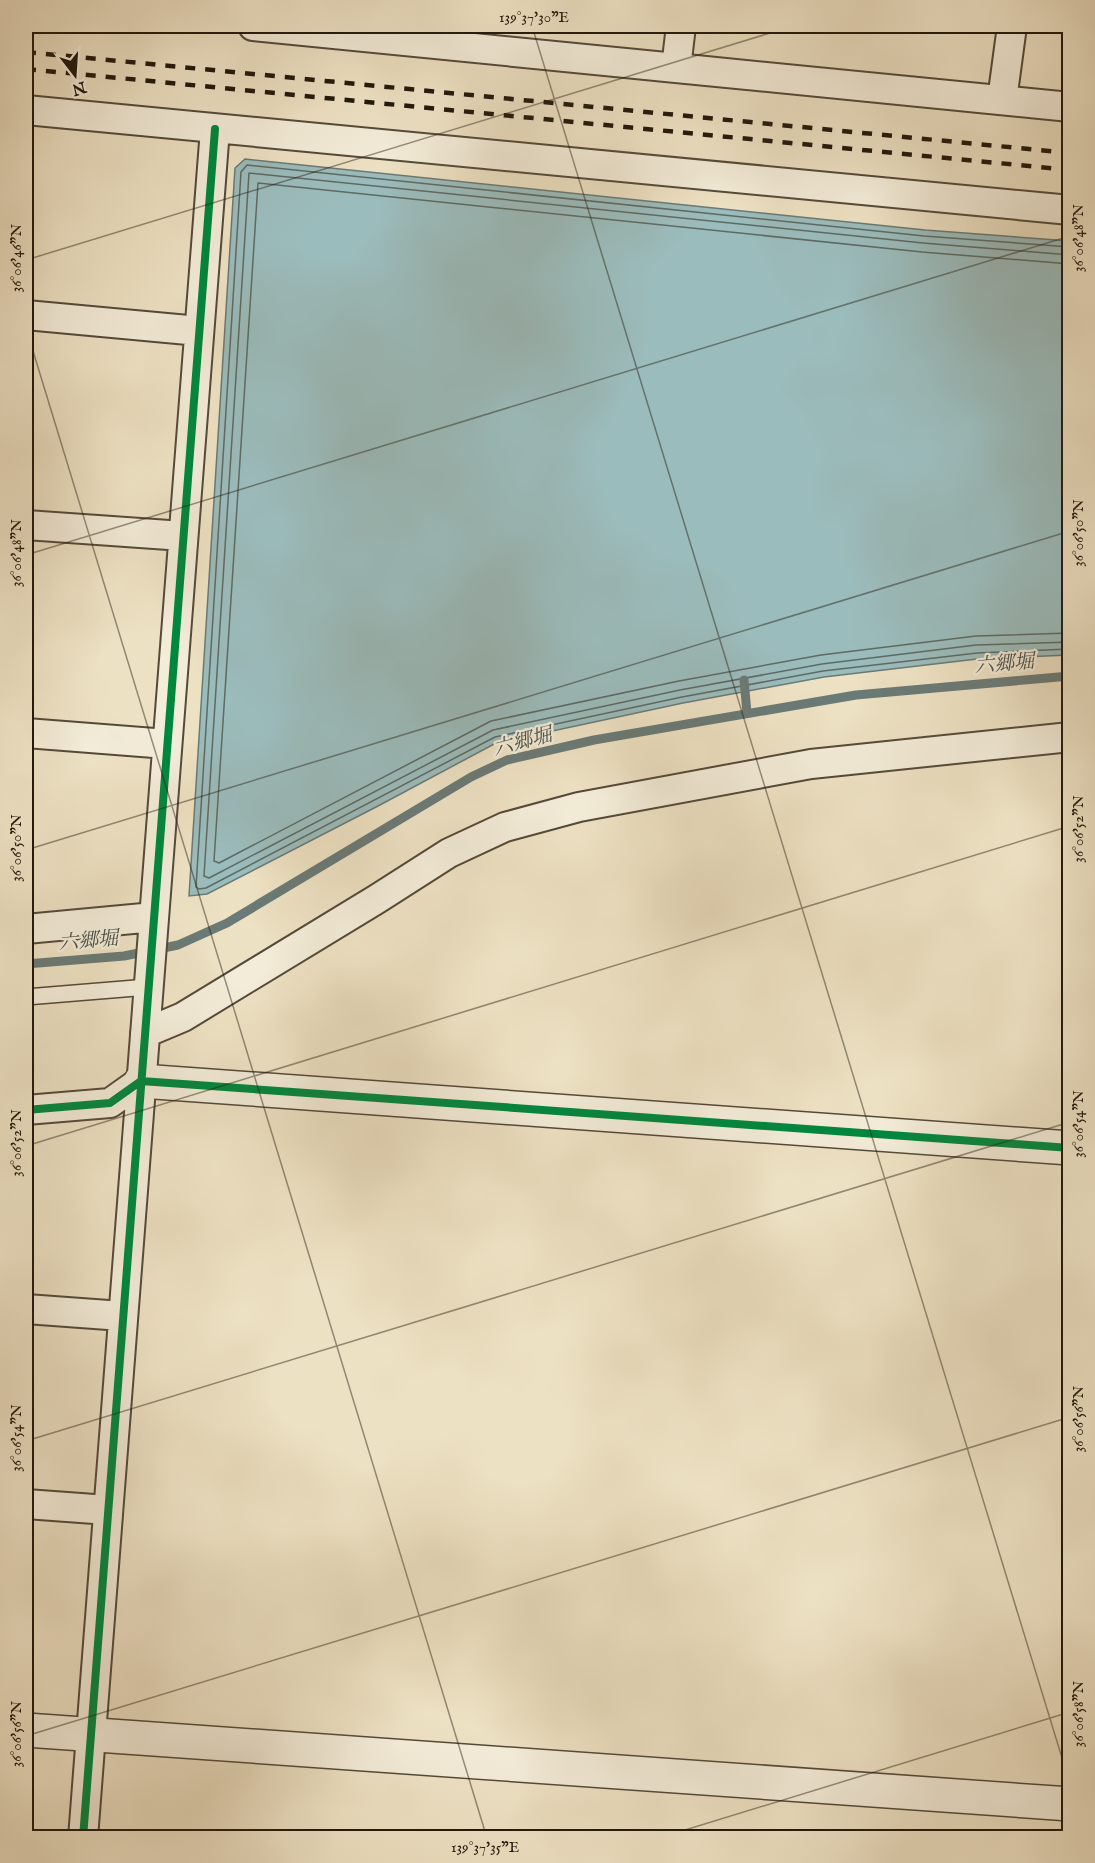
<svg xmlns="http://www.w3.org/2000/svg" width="1095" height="1863" font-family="'IM FELL English','Noto Serif JP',serif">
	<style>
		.water { fill: #9bbcbc; stroke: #6a7a76; stroke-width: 1.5 }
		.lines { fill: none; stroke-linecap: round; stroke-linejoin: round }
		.shore { stroke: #5e6a64; stroke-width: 1.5 }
		.stream { stroke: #6a7a76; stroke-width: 9 }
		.service-casing { stroke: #544a3a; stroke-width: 18 }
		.minor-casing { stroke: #544a3a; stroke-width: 32 }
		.tertiary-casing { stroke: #544a3a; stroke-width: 36 }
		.service { stroke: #f3ecd8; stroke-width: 15 }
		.minor { stroke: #f3ecd8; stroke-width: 28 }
		.tertiary { stroke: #f3ecd8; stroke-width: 33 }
		.rail { stroke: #21180c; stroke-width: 4.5; stroke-dasharray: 10 10; stroke-linecap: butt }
		.cycleway-casing { stroke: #f3ecd8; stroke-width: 11 }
		.cycleway { stroke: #00873e; stroke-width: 8 }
		.ticks { fill: none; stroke: #21180c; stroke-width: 1.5; stroke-opacity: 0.45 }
		.labels { text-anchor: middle; stroke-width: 4.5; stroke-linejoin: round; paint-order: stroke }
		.water-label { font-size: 20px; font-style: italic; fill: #4c514a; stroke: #f3ecd8 }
		.neatline { fill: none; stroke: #21180c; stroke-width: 2 }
		.ticks-label { font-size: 15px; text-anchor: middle; fill: #21180c }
	</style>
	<rect width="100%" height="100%" fill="#ede1c3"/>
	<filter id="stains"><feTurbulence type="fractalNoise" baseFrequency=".00333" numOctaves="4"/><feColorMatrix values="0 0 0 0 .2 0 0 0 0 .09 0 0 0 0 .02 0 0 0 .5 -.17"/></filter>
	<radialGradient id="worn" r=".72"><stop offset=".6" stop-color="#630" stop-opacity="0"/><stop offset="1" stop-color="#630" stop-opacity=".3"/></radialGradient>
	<path class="water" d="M 245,159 L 925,230 L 1069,241 L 1069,655 L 977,659 L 824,677 L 683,703 L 496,743 L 378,806 L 207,894 L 189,896 L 235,168 Z"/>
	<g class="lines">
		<path class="shore" d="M 1070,247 L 924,236 L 247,165 L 241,172 L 196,887 L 199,889 L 206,888 L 495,737 L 682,697 L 823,671 L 977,653 L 1070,649
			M 1070,255 L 923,243 L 249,173 L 204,876 L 209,878 L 493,730 L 680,690 L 822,664 L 976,645 L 1070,642
			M 1070,264 L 922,252 L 258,183 L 214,861 L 219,863 L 491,721 L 679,681 L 821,655 L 976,636 L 1070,633"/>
		<path class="stream" d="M 744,680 L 747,713
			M 26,964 L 124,956 L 178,945 L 227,923 L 471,777 L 507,760 L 594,740 L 856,695 L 1070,676"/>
		<defs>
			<path id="service" d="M 26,997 L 148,987"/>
			<path id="minor" d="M 253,26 L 676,68 L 681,26
				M 676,68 L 1070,107
				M 1002,100 L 1012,26
				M 26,110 L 1070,210
				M 26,315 L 199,331
				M 26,525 L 183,536
				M 26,733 L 167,744
				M 26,929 L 154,917
				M 145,1033 L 183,1017 L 377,899 L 449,853 L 505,827 L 579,807 L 811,764 L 1070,737
				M 26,1110 L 110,1103 L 141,1081
				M 26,1309 L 122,1316
				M 26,1504 L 108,1510
				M 83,1838 L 215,129"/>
			<path id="tertiary" d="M 141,1081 L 1070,1148
				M 26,1730 L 1070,1804"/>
		</defs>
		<use href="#service" class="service-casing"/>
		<use href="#minor" class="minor-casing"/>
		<use href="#tertiary" class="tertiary-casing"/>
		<use href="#service" class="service"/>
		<use href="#minor" class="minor"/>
		<use href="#tertiary" class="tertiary"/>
		<path class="rail" d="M 26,52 L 1070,153
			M 26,69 L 1070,170"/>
		<defs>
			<path id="cycleway" d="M 26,1110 L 110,1103 L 141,1081 L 1070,1148
				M 83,1838 L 215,129"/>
		</defs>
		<use href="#cycleway" class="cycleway-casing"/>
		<use href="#cycleway" class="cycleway"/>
	</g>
	<path class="ticks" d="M 532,26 L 1070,1784M 26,260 L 793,26M 26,328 L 487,1838M 26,555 L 1070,236M 26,850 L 1070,531M 26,1146 L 1070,826M 26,1441 L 1070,1122M 26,1736 L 1070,1417M 659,1838 L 1070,1712"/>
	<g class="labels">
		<g class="water-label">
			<text transform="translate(1004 663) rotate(-5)" y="7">六郷堀</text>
			<text transform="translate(522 741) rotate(-15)" y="7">六郷堀</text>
			<text transform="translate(88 940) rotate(-5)" y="7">六郷堀</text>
		</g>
	</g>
	<rect width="1095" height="1863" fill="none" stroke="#ede1c3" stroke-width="66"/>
	<g transform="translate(75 75) rotate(163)" stroke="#f3ecd8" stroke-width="4.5" paint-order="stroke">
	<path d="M0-4.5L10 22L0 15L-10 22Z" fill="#21180c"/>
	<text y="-9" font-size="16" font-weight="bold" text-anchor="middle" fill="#21180c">N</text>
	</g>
	<rect x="33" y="33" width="1029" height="1797" class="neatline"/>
	<g class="ticks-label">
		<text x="534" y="22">139°37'30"E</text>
		<text transform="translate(1078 238) rotate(-90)" y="5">36°06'48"N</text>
		<text transform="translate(16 258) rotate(-90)" y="5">36°06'46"N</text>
		<text transform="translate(1078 533) rotate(-90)" y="5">36°06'50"N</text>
		<text transform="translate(16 553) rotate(-90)" y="5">36°06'48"N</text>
		<text transform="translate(1078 829) rotate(-90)" y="5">36°06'52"N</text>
		<text transform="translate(16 848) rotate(-90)" y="5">36°06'50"N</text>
		<text transform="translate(1078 1124) rotate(-90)" y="5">36°06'54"N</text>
		<text transform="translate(16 1143) rotate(-90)" y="5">36°06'52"N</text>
		<text transform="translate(1078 1419) rotate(-90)" y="5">36°06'56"N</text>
		<text transform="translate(16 1438) rotate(-90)" y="5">36°06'54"N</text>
		<text transform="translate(1078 1714) rotate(-90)" y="5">36°06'58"N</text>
		<text transform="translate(16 1734) rotate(-90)" y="5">36°06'56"N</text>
		<text x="485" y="1852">139°37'35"E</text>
	</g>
	<rect width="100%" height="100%" filter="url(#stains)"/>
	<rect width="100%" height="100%" fill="url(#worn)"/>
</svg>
